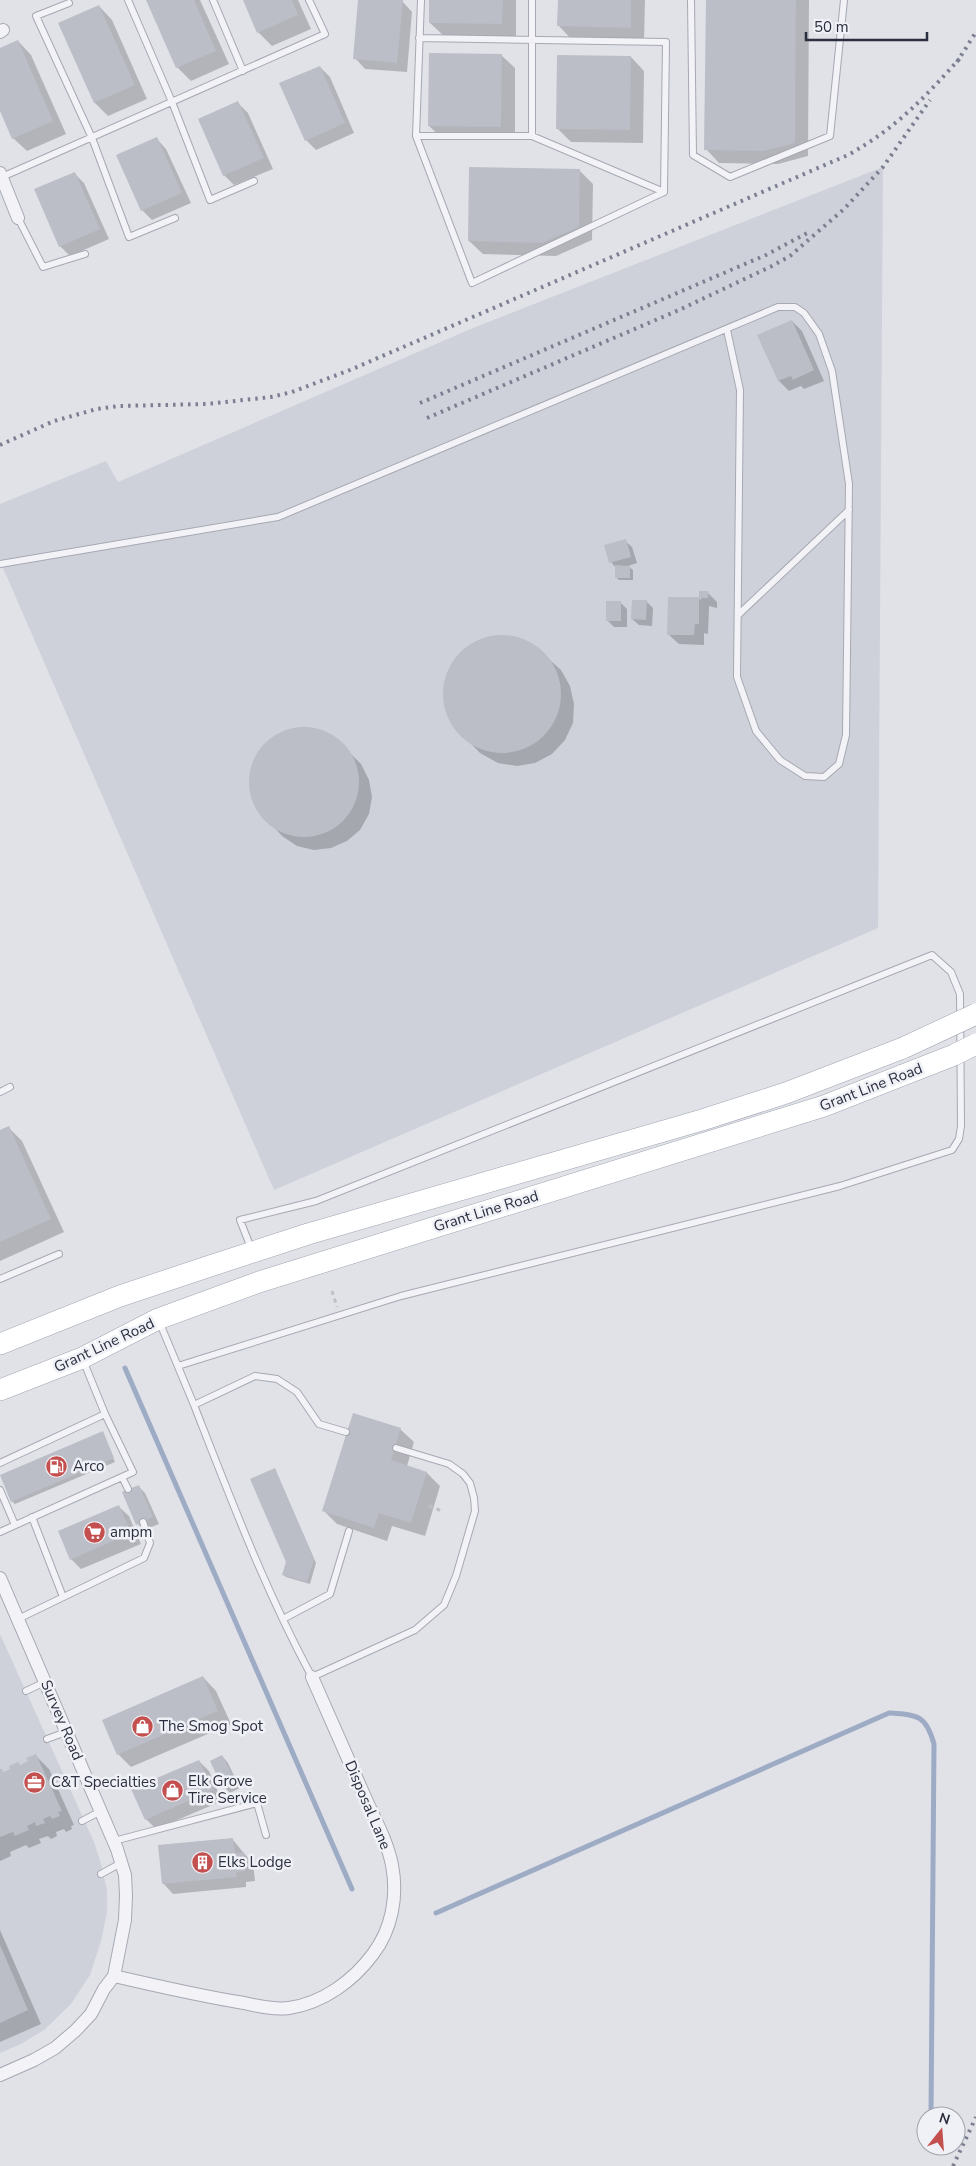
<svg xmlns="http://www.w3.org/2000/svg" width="976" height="2166" font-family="'Nunito Sans',sans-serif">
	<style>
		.built { fill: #ced1da }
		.shadow { fill: #0003 }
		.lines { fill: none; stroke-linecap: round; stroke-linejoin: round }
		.stream { stroke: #9eabc5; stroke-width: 5 }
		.building { fill: #bbbdc7 }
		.service-casing { stroke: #a6a8b2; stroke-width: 8 }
		.minor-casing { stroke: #a6a8b2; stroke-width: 14 }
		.primary-casing { stroke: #a0a5b3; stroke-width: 22 }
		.path { stroke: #bfc0c7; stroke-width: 3; stroke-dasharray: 4 4; stroke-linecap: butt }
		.service { stroke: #f3f3f7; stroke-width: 6 }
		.minor { stroke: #f3f3f7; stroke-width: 12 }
		.primary { stroke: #fff; stroke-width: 21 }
		.rail { stroke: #7b7f90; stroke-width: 4; stroke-dasharray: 2.5 5; stroke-linecap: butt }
		.primary-bridge-casing { stroke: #a0a5b3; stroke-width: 22; stroke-linecap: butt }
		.primary-bridge { stroke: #fff; stroke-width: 21 }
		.labels { text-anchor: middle; stroke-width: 5; stroke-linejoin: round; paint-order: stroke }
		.street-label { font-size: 15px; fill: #2a2e3e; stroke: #f0f1f6 }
		.poi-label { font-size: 15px; fill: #2a2e3e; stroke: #f0f1f6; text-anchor: start }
	</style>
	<rect width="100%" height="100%" fill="#e0e2e8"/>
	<path class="built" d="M 883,167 L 878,928 L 274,1190 L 0,561 L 0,504 L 106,461 L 118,482 L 473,328 Z
		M 0,1634 L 94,1842 L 101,1864 L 107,1890 L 107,1912 L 101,1941 L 90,1975 L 71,2004 L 44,2030 L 21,2044 L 0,2053 Z"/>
	<path class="shadow" d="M 147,0 L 200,0 L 229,64 L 191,81 L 177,67 Z
		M 244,0 L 298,0 L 311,29 L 272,46 L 258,32 Z
		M 360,0 L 402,1 L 412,12 L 407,72 L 365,69 L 355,58 Z
		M 430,0 L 516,0 L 516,37 L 444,36 L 430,23 Z
		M 559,0 L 645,0 L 644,41 L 572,40 L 559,26 Z
		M 707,0 L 809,0 L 808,156 L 778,164 L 719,163 L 706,149 Z
		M 99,6 L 112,20 L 147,99 L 108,116 L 95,103 L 60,23 Z
		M 18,41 L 31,55 L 66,134 L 27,151 L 13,138 L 0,108 L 0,49 Z
		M 501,55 L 515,68 L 515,140 L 443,139 L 429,126 Z
		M 631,57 L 644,71 L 643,143 L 571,142 L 557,128 Z
		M 320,67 L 330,77 L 354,133 L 316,150 L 306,140 Z
		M 238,103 L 248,113 L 273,169 L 234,185 L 224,175 Z
		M 156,138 L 166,149 L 191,203 L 152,220 L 142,210 Z
		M 579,170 L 593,184 L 592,240 L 556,256 L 483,254 L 469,241 Z
		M 74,173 L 84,183 L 109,239 L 70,256 L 60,246 Z
		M 792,321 L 802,331 L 824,381 L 804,389 L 801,386 L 789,391 L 779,381 L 759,336 Z
		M 625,541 L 632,547 L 637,563 L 628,566 L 633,570 L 633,580 L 619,580 L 616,577 L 616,568 L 611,562 Z
		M 701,592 L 707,592 L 717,602 L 717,608 L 709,606 L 708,634 L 704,633 L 704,645 L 679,644 L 668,634 L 699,598 L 701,600 Z
		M 646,601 L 653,608 L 652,626 L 639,625 L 632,619 Z
		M 620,602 L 627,609 L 627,627 L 614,627 L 607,620 Z
		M 496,636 L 514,637 L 532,644 L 561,670 L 570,686 L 574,704 L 573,723 L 565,740 L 552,754 L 535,763 L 517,766 L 498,763 L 480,753 L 453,725 L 445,707 L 444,687 L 450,668 L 461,652 L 477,641 Z
		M 302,728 L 319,730 L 335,738 L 361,764 L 369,780 L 372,797 L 369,814 L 360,830 L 347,841 L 331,848 L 314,850 L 297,846 L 282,836 L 257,808 L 251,792 L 250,773 L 256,756 L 268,742 L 283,732 Z
		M 8,1127 L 22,1141 L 64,1232 L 0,1261 L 0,1131 Z
		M 400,1429 L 414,1442 L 407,1466 L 427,1473 L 440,1486 L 425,1536 L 392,1526 L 387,1541 L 337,1524 L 324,1511 Z
		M 103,1434 L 115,1462 L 15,1504 L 12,1501 Z
		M 275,1470 L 316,1563 L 310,1584 L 286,1577 L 283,1574 L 287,1562 Z
		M 138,1486 L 145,1493 L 159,1524 L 144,1530 L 138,1524 Z
		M 118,1506 L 129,1516 L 141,1544 L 81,1569 L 71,1559 Z
		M 203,1677 L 216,1691 L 231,1724 L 131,1767 L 118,1754 Z
		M 35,1755 L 49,1769 L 74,1825 L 71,1826 L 72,1829 L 66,1832 L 64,1829 L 56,1832 L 57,1836 L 51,1839 L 48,1836 L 39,1839 L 41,1843 L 29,1848 L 26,1845 L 10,1852 L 11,1856 L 0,1861 L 0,1771 L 4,1773 L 29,1762 Z
		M 222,1756 L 228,1763 L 240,1788 L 230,1793 L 223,1786 L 211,1761 Z
		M 199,1761 L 209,1771 L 222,1801 L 156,1829 L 146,1819 Z
		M 233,1840 L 253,1864 L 255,1881 L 246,1882 L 246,1887 L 173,1894 L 163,1883 Z
		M 0,1930 L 41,2024 L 0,2042 Z"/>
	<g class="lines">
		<path class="stream" d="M 125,1368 L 352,1889
			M 436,1913 L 889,1713 C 918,1715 926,1715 934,1744 L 931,2116"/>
	</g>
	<path class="building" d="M 146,0 L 194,0 L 216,51 L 176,68 Z
		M 243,0 L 292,0 L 298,15 L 257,33 Z
		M 358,0 L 403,0 L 397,63 L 353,59 Z
		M 429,0 L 503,0 L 502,24 L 429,23 Z
		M 558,0 L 631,0 L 631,28 L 557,26 Z
		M 706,0 L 796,0 L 795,143 L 764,151 L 704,150 Z
		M 99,5 L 135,85 L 94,103 L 58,23 Z
		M 18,40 L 53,121 L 12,139 L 0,111 L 0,48 Z
		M 429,53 L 502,54 L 501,127 L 428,126 Z
		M 557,55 L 631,56 L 630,130 L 556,129 Z
		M 320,66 L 345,123 L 305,141 L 279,83 Z
		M 238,101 L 264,158 L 223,176 L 198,119 Z
		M 157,137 L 182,193 L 141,211 L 116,155 Z
		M 469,167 L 580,169 L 579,227 L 542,243 L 468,241 Z
		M 75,172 L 100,229 L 59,247 L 34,189 Z
		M 792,320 L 814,370 L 793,380 L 791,376 L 778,381 L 757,335 Z
		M 626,539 L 631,557 L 609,563 L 604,545 Z
		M 615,565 L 630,566 L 630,578 L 615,578 Z
		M 699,591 L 708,591 L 708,598 L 699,598 Z
		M 668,597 L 699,597 L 699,624 L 695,624 L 694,635 L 667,635 Z
		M 632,600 L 647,600 L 646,620 L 631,619 Z
		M 606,601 L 621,601 L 621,621 L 606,621 Z
		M443 694a59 59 0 1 1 118 0a59 59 0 1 1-118 0Z
		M249 782a55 55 0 1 1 110 0a55 55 0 1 1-110 0Z
		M 9,1126 L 51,1219 L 0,1242 L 0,1130 Z
		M 353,1413 L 401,1428 L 391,1460 L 427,1472 L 411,1523 L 379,1513 L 374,1528 L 322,1511 Z
		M 103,1431 L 114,1458 L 11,1502 L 0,1475 Z
		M 275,1468 L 314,1559 L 307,1582 L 282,1575 L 286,1562 L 250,1479 Z
		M 139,1485 L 153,1517 L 136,1525 L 122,1492 Z
		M 119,1505 L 131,1533 L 70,1560 L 58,1531 Z
		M 203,1676 L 218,1711 L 117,1755 L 102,1720 Z
		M 36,1754 L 62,1811 L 58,1812 L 60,1816 L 52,1819 L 50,1816 L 43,1819 L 45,1823 L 36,1826 L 35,1822 L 27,1826 L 29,1830 L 15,1836 L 13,1832 L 0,1837 L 0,1769 L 2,1769 L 3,1772 L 10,1769 L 9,1766 L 18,1762 L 20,1765 L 28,1761 L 26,1758 Z
		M 222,1755 L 235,1781 L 222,1787 L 210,1761 Z
		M 199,1760 L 213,1790 L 145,1820 L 131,1789 Z
		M 233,1838 L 235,1853 L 244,1852 L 245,1871 L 236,1872 L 237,1877 L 162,1884 L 158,1845 Z
		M 0,1945 L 28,2010 L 0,2023 Z"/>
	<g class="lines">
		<defs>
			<path id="service" d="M 128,0 L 172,102 L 210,200 L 254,181
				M 213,0 L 243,71
				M 691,0 L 693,155 L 730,177 L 830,136 L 844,0
				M 69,3 L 36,16 L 92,138 L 129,237 L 175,218
				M 419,38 L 666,42 L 664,192 L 472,283 L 416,136 L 532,136 L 532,0
				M 416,136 L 421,0
				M 532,136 L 664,192
				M 2,177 L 325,34 L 309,0
				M 18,218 L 43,267 L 85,254
				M 0,564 L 278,517 L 778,307 L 795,307 L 804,313 L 819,334 L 832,371 L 849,484 L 846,735 L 839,764 L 824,777 L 805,776 L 780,760 L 756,731 L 737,677 L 740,390 L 727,330
				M 738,615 L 849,510
				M 0,1092 L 10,1087
				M 0,1279 L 59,1254
				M 159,1321 L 194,1405
				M 83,1360 L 105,1414
				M 178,1366 L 401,1296 L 840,1186 L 952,1150 L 959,1139 L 961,1126 L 960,994 L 951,972 L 932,955 L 316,1201 L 240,1220 L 251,1248
				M 346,1432 L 319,1424 L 297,1392 L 277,1379 L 255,1376 L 194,1405 C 230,1497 265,1590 312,1677 L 415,1630 L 444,1605 L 456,1576 L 475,1511 L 474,1498 L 470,1483 L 463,1474 L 449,1464 L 396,1448
				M 0,1463 L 105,1414 L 133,1472 L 0,1532
				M 122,1477 L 128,1489
				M 0,1490 L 15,1525
				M 32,1517 L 63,1597
				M 18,1619 L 144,1558 L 150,1543 L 143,1522
				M 283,1619 L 330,1594 L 349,1531
				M 26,1691 L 45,1682
				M 47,1739 L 66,1732
				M 82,1821 L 101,1811
				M 114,1841 L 257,1803 L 266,1835
				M 101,1874 L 121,1863"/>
			<path id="minor" d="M 0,32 L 3,30
				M 0,173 L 18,218
				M 0,1578 L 117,1849 L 125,1875 L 126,1895 L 125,1920 L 114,1976 L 104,1989 L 91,2014 L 75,2031 L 55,2048 L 34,2060 L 0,2075
				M 114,1976 C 157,1986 200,1996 244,2003 C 258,2006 274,2010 289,2008 C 323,2003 353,1981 373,1954 C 392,1929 398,1896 392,1865 C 387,1840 374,1818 364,1795 C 346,1755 329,1716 312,1677"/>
			<path id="primary" d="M 0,1344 L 120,1296 L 207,1267 L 308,1234 L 702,1120 L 786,1093 L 903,1048
				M 0,1390 L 82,1358 L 158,1319 L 259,1282 L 824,1106 L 903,1075"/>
		</defs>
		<use href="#service" class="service-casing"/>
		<use href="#minor" class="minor-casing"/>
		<use href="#primary" class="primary-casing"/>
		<path class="path" d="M 332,1291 L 337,1307
			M 429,1506 L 442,1511"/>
		<use href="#service" class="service"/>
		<use href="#minor" class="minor"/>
		<use href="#primary" class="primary"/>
		<path class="rail" d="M 957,62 L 976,32
			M 420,403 L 766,255 L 811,231
			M 427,418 L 679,310 L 772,266 L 790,256 L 844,209 L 883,167 L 930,100
			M 0,445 L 54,421 L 97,409 L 119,406 L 207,404 L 271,397 L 292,392 L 350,370 L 848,155 C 898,127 925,97 962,56
			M 953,2166 L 976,2117"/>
		<defs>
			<path id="primary-bridge" d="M 903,1048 L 976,1014
				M 903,1075 L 954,1055 L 976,1044"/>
		</defs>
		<use href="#primary-bridge" class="primary-bridge-casing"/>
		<use href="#primary-bridge" class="primary-bridge"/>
	</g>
	<defs>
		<symbol id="fuel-disc" viewBox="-11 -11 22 22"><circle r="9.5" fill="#c3504f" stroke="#f0f1f6"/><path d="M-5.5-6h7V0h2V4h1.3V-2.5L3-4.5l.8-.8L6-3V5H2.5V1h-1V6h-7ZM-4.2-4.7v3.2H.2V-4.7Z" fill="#fff"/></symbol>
		<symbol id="supermarket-disc" viewBox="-11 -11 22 22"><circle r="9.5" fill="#c3504f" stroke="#f0f1f6"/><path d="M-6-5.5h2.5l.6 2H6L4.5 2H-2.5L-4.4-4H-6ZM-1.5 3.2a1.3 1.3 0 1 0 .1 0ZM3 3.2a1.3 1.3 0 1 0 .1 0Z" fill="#fff"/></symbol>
		<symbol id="shop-disc" viewBox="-11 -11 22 22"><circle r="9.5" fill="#c3504f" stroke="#f0f1f6"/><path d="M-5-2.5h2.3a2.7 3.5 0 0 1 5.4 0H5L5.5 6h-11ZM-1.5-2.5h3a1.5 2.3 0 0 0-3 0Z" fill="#fff"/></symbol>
		<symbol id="office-disc" viewBox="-11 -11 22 22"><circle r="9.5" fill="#c3504f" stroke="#f0f1f6"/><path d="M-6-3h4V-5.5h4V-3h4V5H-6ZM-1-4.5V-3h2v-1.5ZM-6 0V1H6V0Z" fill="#fff"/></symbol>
		<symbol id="building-disc" viewBox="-11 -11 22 22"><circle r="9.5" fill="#c3504f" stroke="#f0f1f6"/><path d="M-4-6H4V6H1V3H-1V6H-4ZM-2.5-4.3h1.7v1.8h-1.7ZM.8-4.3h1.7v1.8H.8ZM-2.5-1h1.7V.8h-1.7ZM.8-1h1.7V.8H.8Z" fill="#fff"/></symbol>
	</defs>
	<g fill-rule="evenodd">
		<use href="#fuel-disc" x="44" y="1454" width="25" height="25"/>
		<use href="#supermarket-disc" x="82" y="1520" width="25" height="25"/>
		<use href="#shop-disc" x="130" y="1714" width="25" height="25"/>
		<use href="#office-disc" x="22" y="1770" width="25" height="25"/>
		<use href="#shop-disc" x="160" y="1778" width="25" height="25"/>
		<use href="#building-disc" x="190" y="1850" width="25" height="25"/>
	</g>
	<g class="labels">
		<g class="street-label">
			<text transform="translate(871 1087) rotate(-21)" y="5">Grant Line Road</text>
			<text transform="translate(486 1211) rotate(-17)" y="5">Grant Line Road</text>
			<text transform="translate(104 1345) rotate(-25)" y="5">Grant Line Road</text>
			<text transform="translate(62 1720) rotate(67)" y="5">Survey Road</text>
			<text transform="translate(368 1805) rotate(67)" y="5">Disposal Lane</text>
		</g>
		<g class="poi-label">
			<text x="73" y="1471">Arco</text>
			<text x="110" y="1537">ampm</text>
			<text x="159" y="1731">The Smog Spot</text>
			<text x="188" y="1786">Elk Grove<tspan x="188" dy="17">Tire Service</tspan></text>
			<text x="51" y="1787">C&amp;T Specialties</text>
			<text x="218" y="1867">Elks Lodge</text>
		</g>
	</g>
	<g transform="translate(941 2131) rotate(17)"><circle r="24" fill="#f0f1f6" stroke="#a1a3ac"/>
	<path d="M0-4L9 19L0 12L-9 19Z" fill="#c3504f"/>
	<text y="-8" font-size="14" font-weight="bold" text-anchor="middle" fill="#2a2e3e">N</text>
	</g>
	<path d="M806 32v8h121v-8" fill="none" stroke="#2a2e3e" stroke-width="2.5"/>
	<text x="814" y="32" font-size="15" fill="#2a2e3e" stroke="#f0f1f6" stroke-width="4" paint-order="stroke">50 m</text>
</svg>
